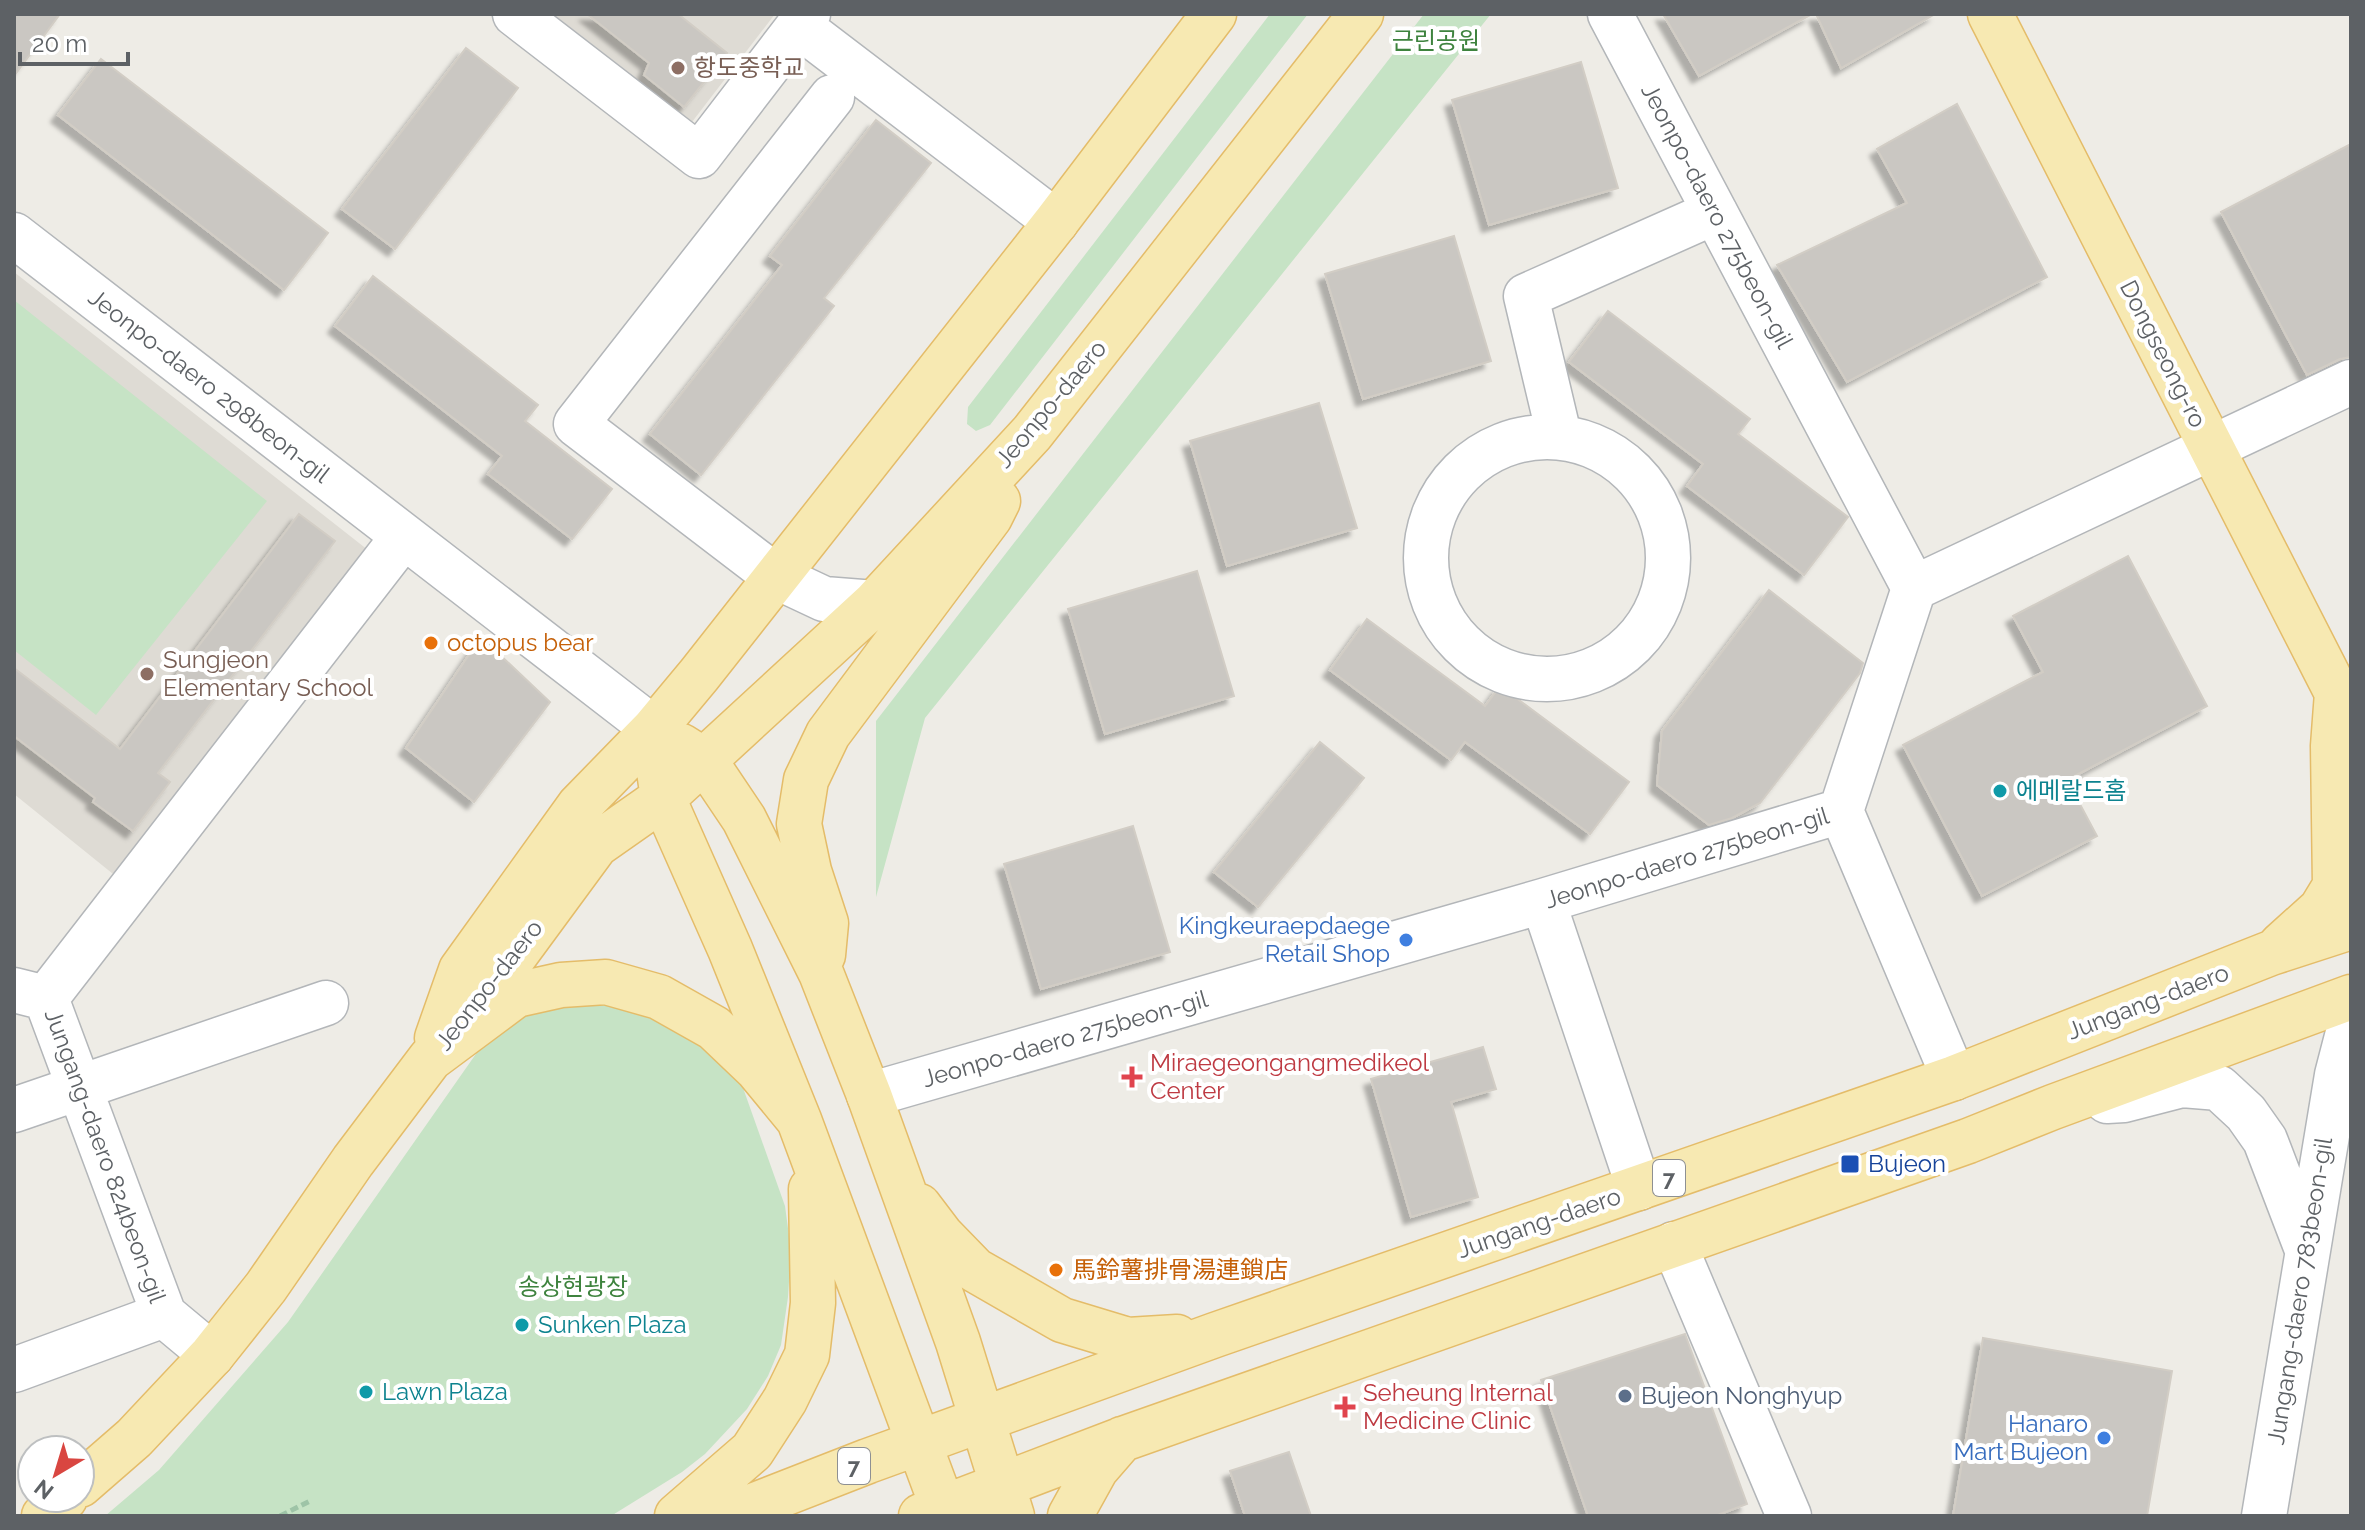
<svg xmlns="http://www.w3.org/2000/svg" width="2365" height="1530" font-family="Raleway,'Noto Sans KR',sans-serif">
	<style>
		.education { fill: #dedbd4 }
		.green { fill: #c6e3c5 }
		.building { fill: #cac7c2; stroke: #d2cdc5; stroke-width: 2; filter: url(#shadow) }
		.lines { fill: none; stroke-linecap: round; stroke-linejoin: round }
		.minor-casing { stroke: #b3b6b9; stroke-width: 47 }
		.major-casing { stroke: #e4bc69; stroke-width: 47 }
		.path { stroke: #9ec4a7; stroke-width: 5; stroke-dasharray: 8 4; stroke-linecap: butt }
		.minor { stroke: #fff; stroke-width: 44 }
		.major { stroke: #f7e9b2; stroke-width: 44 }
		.education-dot { fill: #8d6e63; stroke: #fff; stroke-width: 3 }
		.food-dot { fill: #e8710a; stroke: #fff; stroke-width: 3 }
		.culture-dot { fill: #0f9aa8; stroke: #fff; stroke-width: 3 }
		.shop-dot { fill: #3f7fe0; stroke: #fff; stroke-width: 3 }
		.health-dot { fill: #e0444e; stroke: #fff; stroke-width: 3 }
		.transit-dot { fill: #1a4fb4; stroke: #fff; stroke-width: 3 }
		.service-dot { fill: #5c6f8a; stroke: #fff; stroke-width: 3 }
		.labels { text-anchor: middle; stroke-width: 8; stroke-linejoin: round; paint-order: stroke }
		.shield { fill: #fff; stroke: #8e9093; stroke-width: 2 }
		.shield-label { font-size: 22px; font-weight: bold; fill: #5d6165 }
		.park-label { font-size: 24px; fill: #3e833e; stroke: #fff }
		.education-label { font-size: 24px; fill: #785e54; stroke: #fff; text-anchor: start }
		.street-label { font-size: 24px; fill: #5d6165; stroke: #fff }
		.food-label { font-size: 24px; fill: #c56008; stroke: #fff; text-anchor: start }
		.culture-label { font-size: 24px; fill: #0d838f; stroke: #fff; text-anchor: start }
		.shop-label { font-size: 24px; fill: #366cbe; stroke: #fff; text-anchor: end }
		.health-label { font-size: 24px; fill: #be3a42; stroke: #fff; text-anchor: start }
		.transit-label { font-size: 24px; fill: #164399; stroke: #fff; text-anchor: start }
		.service-label { font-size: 24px; fill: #4e5e75; stroke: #fff; text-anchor: start }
	</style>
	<defs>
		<filter id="shadow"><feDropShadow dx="-7" dy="7" stdDeviation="2" flood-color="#0004"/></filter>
	</defs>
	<rect width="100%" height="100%" fill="#eeece6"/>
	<path class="education" d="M 553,14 L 775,14 L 692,122 Z
		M 14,272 L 373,554 L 118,878 L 14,794 Z"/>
	<path class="green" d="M 1270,14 L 1308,14 L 990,425 L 976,431 L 967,424 L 968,407 Z
		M 1424,14 L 1491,14 L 925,718 L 876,897 L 876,721 Z
		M 14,300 L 267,501 L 96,715 L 14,650 Z
		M 587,1002 L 633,1003 L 679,1020 L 742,1085 L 785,1206 L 791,1251 L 788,1297 L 781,1345 L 768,1376 L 747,1409 L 705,1454 L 682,1472 L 611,1516 L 105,1516 L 159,1470 L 288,1322 L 485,1041 L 512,1017 Z"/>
	<path class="building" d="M 14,14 L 60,14 L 14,76 Z
		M 587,14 L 678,14 L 727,53 L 684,107 L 644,75 L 649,63 Z
		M 1663,14 L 1812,14 L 1699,76 Z
		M 1816,14 L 1935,14 L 1841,68 Z
		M 466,48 L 518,88 L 395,249 L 342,209 Z
		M 101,59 L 328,233 L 284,290 L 58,115 Z
		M 1581,62 L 1618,188 L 1489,225 L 1452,100 Z
		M 1957,104 L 2047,277 L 1847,382 L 1777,265 L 1907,203 L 1877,149 Z
		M 876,120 L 931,163 L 824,298 L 834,306 L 701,475 L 650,434 L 782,265 L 770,256 Z
		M 2351,144 L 2351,357 L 2340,359 L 2307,375 L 2221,212 Z
		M 1454,236 L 1491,361 L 1363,399 L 1325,274 Z
		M 373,276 L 538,405 L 525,421 L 612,489 L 572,539 L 488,474 L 502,456 L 335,326 Z
		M 1608,311 L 1750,419 L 1738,434 L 1848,517 L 1804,575 L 1687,486 L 1703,464 L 1569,362 Z
		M 1319,403 L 1357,528 L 1227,566 L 1190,441 Z
		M 299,514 L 335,541 L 158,773 L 170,782 L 133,831 L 93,802 L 95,798 L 14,736 L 14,668 L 120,749 Z
		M 2128,556 L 2207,706 L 2067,780 L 2097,836 L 1982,896 L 1903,745 L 2043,672 L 2013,616 Z
		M 1197,571 L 1234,696 L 1105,734 L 1068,609 Z
		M 1769,590 L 1863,663 L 1860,673 L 1760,803 L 1732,818 L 1709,825 L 1657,785 L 1662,731 Z
		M 1367,619 L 1485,706 L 1500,686 L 1629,782 L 1590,834 L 1465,742 L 1451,760 L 1330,670 Z
		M 481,637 L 550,702 L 474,802 L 406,748 Z
		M 1320,742 L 1364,778 L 1258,907 L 1214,872 Z
		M 1133,826 L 1170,952 L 1041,989 L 1004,864 Z
		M 1483,1047 L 1496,1089 L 1451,1102 L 1478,1197 L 1411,1217 L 1371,1079 Z
		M 1685,1334 L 1747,1504 L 1715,1516 L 1588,1516 L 1541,1380 Z
		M 1983,1338 L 2172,1371 L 2147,1516 L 1953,1516 Z
		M 1289,1452 L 1311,1516 L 1245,1516 L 1230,1471 Z"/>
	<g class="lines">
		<defs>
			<path id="minor" d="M 515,14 L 699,156 L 808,14
				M 799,26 L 1056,222
				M 832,97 L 576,424 L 775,576 L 824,599 L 875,603
				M 14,235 L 654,729
				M 1559,435 L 1526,296 L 1715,212
				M1426 558a121 121 0 1 1 242 0a121 121 0 1 1-242 0Z
				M 1914,588 L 2351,382
				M 1841,811 L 1954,1078
				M 1543,901 L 1639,1188
				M 14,990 L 46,998 L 164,1315
				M 46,998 L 403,537
				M 869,1095 L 1543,901 L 1841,811 L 1914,588 L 1610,14
				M 2107,1101 L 2124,1100 L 2182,1085 L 2219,1088 L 2246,1113 L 2265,1140 L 2306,1247
				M 14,1110 L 326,1003
				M 1674,1244 L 1789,1516
				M 164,1315 L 212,1355
				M 14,1370 L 164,1315
				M 2264,1516 L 2337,1075 L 2351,1021"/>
			<path id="major" d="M 1990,14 L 2337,693 L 2351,705
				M 681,746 L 705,761 L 744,819 L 821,973 L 869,1095 L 958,1342 L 1012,1516
				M 659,771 L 663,798 L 730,949 L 799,1120 L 946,1516
				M 2281,945 L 2321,909 L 2335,886 L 2333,746 L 2337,693
				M 823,955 L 826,923 L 809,871 L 799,824 L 806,780 L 828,734 L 990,517 L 998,501
				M 437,1038 L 461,970 L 579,806 L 654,729 L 699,675 L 1056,222 L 1214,14
				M 430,1059 L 485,996 L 596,845 L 663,798 L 875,603 L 1032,433 L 1361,14
				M 919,1206 L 941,1235 L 975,1270 L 1062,1320 L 1128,1340 L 1177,1337
				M 80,1485 L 134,1438 L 212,1355 L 266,1287 L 353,1161 L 430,1059 L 516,995 L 561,985 L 606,982 L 659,997 L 714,1028 L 757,1069 L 799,1120
				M 44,1516 L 65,1498
				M 677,1516 L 752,1451 L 785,1400 L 807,1355 L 813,1303 L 811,1189
				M 727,1516 L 868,1461 L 1215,1335 L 1954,1078 L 2271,953 L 2351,927
				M 921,1516 L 1123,1439 L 1968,1141 L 2053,1107 L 2351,997
				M 1070,1516 L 1096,1469 L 1122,1439"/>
		</defs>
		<use href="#minor" class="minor-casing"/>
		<use href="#major" class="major-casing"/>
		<path class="path" d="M 280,1516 L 310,1501"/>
		<use href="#minor" class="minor"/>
		<use href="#major" class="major"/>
	</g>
	<g class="education-dot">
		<circle cx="678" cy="68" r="8"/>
		<circle cx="147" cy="674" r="8"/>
	</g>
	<g class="food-dot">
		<circle cx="431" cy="643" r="8"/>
		<circle cx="1056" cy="1270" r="8"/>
	</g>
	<g class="culture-dot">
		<circle cx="2000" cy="791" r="8"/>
		<circle cx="522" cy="1325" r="8"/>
		<circle cx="366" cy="1392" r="8"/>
	</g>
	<g class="shop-dot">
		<circle cx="1406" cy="940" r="8"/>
		<circle cx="2104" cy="1438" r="8"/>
	</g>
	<g class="health-dot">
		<path d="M1128 1065h8v8h8v8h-8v8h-8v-8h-8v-8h8z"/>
		<path d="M1341 1395h8v8h8v8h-8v8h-8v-8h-8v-8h8z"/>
	</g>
	<rect class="transit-dot" x="1840" y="1154" width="20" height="20" rx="4"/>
	<circle class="service-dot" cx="1625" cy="1396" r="8"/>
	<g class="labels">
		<g class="shield">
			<rect x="1653" y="1160" width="32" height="36" rx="6"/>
			<rect x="838" y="1448" width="32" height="36" rx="6"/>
		</g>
		<g class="shield-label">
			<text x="1669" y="1186">7</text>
			<text x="854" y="1474">7</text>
		</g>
		<g class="park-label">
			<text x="1436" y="49">근린공원</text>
			<text x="573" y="1295">송상현광장</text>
		</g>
		<g class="education-label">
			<text x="694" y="76">항도중학교</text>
			<text x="163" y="668">Sungjeon<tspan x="163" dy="28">Elementary School</tspan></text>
		</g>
		<g class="street-label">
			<text transform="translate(1717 216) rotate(62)" y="8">Jeonpo-daero 275beon-gil</text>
			<text transform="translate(2163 354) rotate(63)" y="8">Dongseong-ro</text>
			<text transform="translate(209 386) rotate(38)" y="8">Jeonpo-daero 298beon-gil</text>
			<text transform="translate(1051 404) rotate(-50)" y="8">Jeonpo-daero</text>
			<text transform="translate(1687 858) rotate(-17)" y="8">Jeonpo-daero 275beon-gil</text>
			<text transform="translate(489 985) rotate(-52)" y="8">Jeonpo-daero</text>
			<text transform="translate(2148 1002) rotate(-21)" y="8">Jungang-daero</text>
			<text transform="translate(1065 1039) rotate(-16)" y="8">Jeonpo-daero 275beon-gil</text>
			<text transform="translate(105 1156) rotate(70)" y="8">Jungang-daero 824beon-gil</text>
			<text transform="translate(1539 1223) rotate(-19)" y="8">Jungang-daero</text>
			<text transform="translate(2300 1291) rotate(-81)" y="8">Jungang-daero 783beon-gil</text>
		</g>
		<g class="food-label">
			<text x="447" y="651">octopus bear</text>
			<text x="1072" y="1278">馬鈴薯排骨湯連鎖店</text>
		</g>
		<g class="culture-label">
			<text x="2016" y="799">에메랄드홈</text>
			<text x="538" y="1333">Sunken Plaza</text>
			<text x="382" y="1400">Lawn Plaza</text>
		</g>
		<g class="shop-label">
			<text x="1390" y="934">Kingkeuraepdaege<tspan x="1390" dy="28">Retail Shop</tspan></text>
			<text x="2088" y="1432">Hanaro<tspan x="2088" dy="28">Mart Bujeon</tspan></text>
		</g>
		<g class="health-label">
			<text x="1150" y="1071">Miraegeongangmedikeol<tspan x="1150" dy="28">Center</tspan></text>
			<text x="1363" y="1401">Seheung Internal<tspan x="1363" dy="28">Medicine Clinic</tspan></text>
		</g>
		<g class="transit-label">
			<text x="1868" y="1172">Bujeon</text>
		</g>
		<g class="service-label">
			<text x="1641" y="1404">Bujeon Nonghyup</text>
		</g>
	</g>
	<rect width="2365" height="1530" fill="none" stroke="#5d6165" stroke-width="32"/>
	<g transform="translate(56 1474) rotate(218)"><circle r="38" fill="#ffffff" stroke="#bec0c1" stroke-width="2"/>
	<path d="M0-6L14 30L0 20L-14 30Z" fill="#d94641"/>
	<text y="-12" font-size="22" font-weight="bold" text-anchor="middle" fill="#5d6165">N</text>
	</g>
	<path d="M20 52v12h108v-12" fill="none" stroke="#5d6165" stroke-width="4"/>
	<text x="32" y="52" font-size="24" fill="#5d6165" stroke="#ffffff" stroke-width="6" paint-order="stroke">20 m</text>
</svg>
